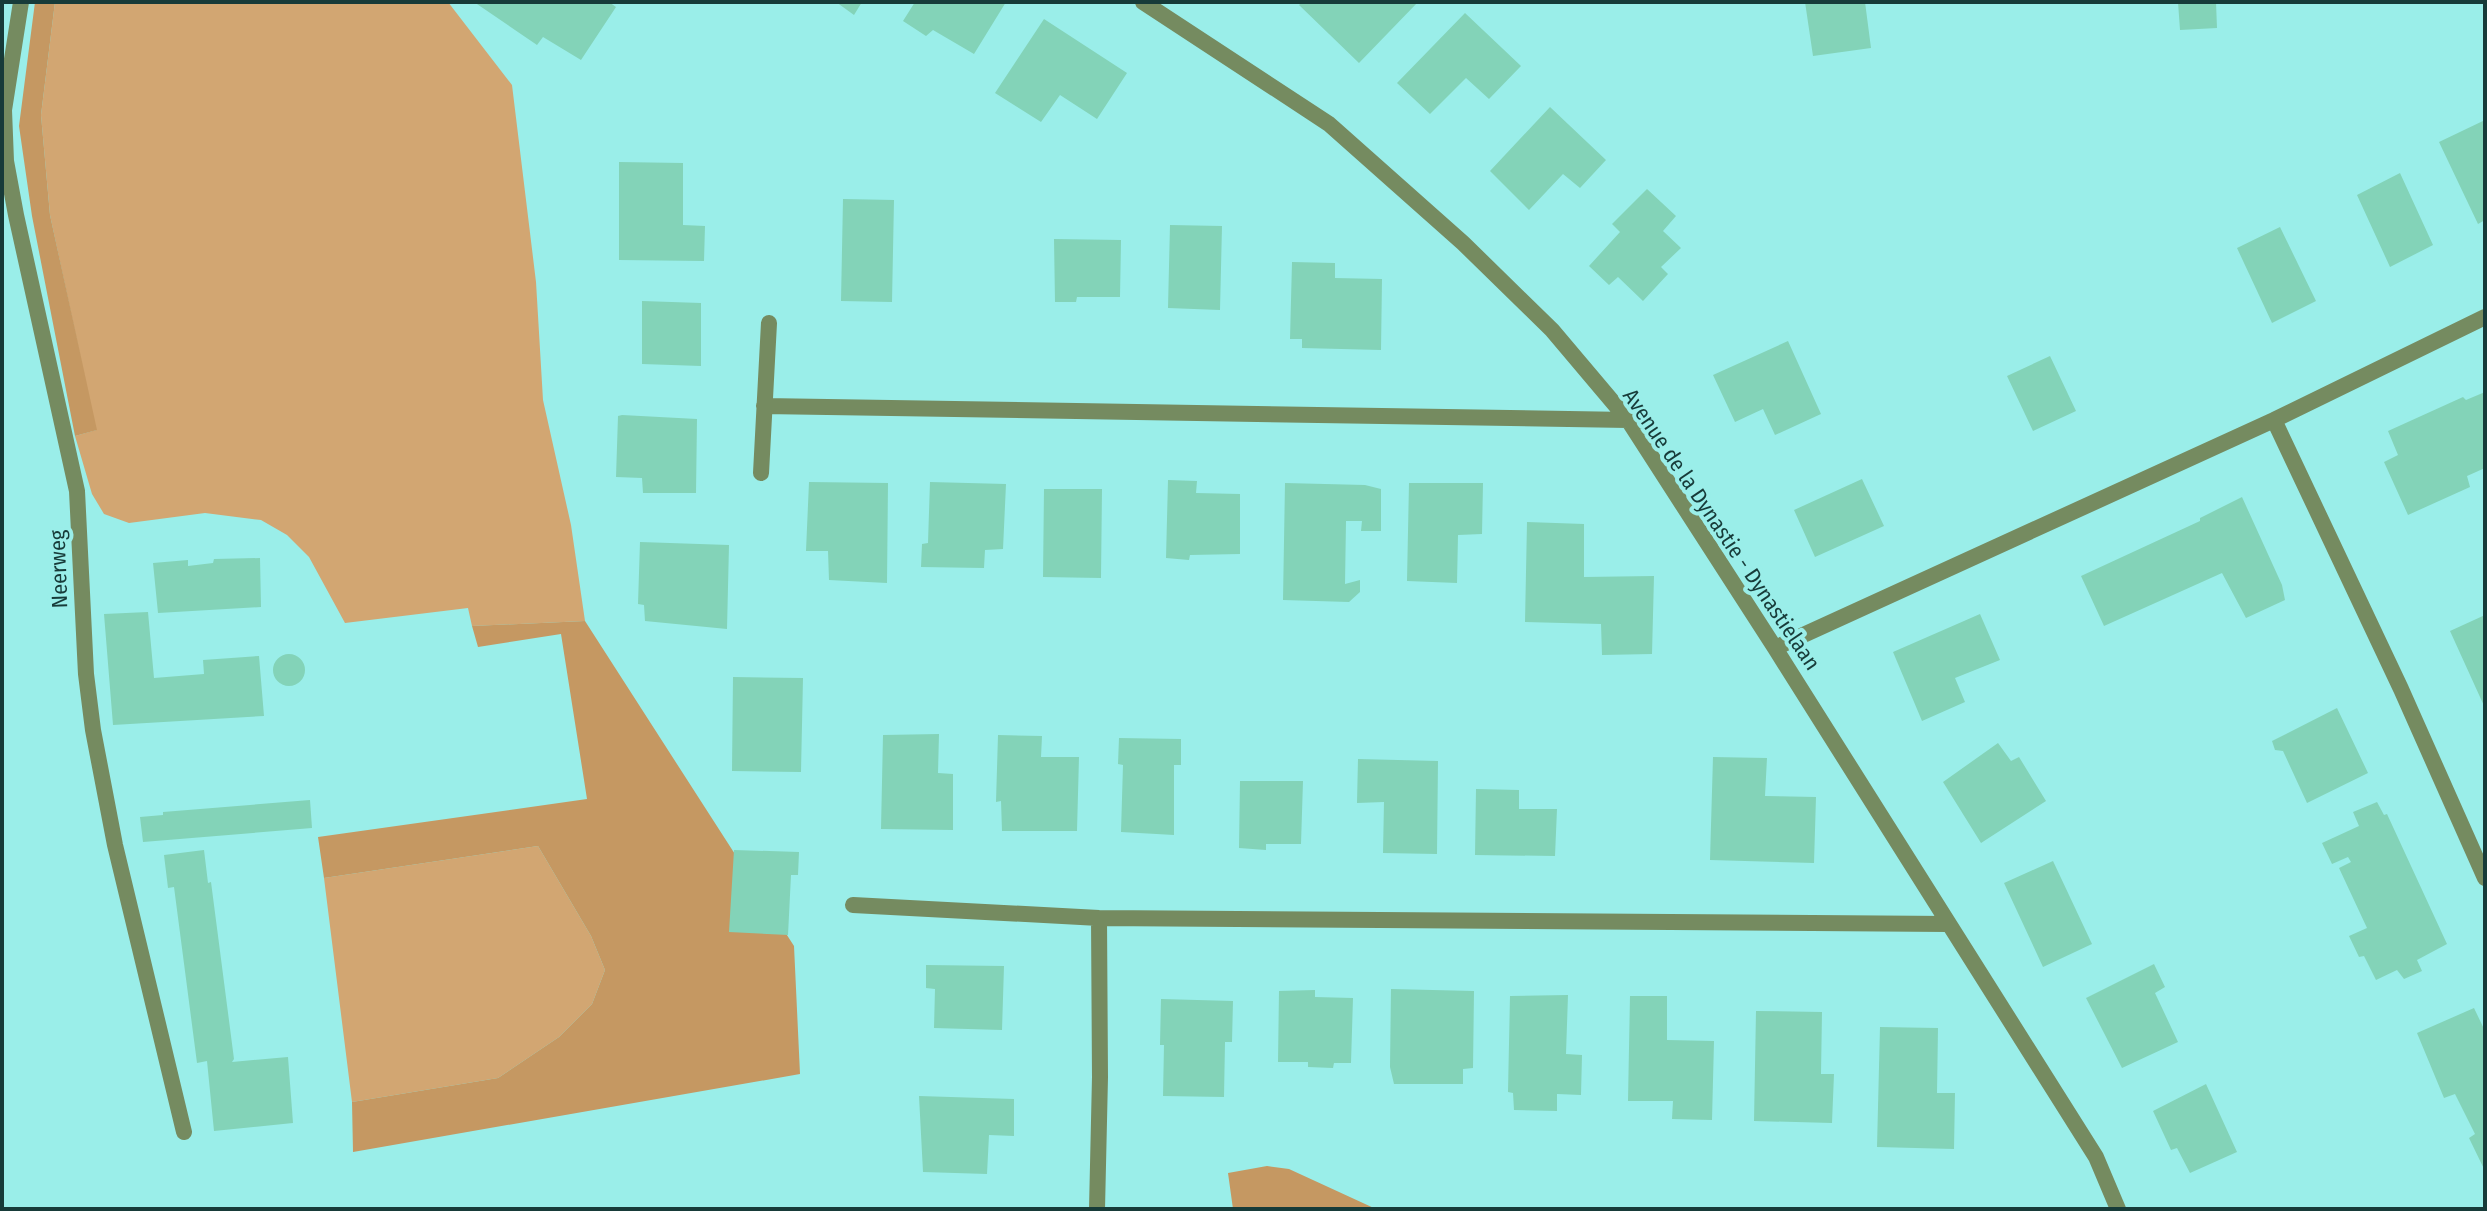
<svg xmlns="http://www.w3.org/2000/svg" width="2487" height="1211" font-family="'Fira Sans Condensed',sans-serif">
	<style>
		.green { fill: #d2a672 }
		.forest { fill: #c59862 }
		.building { fill: #83d3b8 }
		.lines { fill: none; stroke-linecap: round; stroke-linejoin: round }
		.street { stroke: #758b60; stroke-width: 16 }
		.labels { text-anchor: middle; stroke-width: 8; stroke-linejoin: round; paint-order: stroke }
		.street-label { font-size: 22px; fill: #173b39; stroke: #9aeee9 }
	</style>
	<rect width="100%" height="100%" fill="#9aeee9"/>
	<path class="green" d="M 55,2 L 448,2 L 512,85 L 536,282 L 543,400 L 571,525 L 585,621 L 472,626 L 468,608 L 345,623 L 309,557 L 287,535 L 261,520 L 205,513 L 129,523 L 104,514 L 92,494 L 75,436 L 96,430 L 50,215 L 41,115 Z
		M 538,846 L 591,936 L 605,970 L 592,1004 L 559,1037 L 498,1078 L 352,1102 L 324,878 Z"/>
	<path class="forest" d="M 35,2 L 55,2 L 41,115 L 50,215 L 97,430 L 75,436 L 32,216 L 19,126 Z
		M 585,621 L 794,946 L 800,1074 L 353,1152 L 352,1102 L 498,1078 L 559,1037 L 592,1004 L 605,970 L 591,936 L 538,846 L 324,878 L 318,837 L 587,799 L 561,634 L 478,647 L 472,626 Z
		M 1267,1166 L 1289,1169 L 1376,1209 L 1233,1209 L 1228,1173 Z"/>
	<path class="building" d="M 474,2 L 609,2 L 616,7 L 581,60 L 543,37 L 537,45 Z
		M 836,2 L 862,2 L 854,15 Z
		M 915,2 L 1006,2 L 974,54 L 933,30 L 926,36 L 903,21 Z
		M 1302,2 L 1418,2 L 1359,63 L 1299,5 Z
		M 1805,2 L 1865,2 L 1871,48 L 1813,56 Z
		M 2178,2 L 2216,2 L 2217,28 L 2180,30 Z
		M 1465,13 L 1521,66 L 1489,99 L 1466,78 L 1430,114 L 1397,83 Z
		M 1044,19 L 1127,73 L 1097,119 L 1060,95 L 1041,122 L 995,93 Z
		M 1550,107 L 1606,160 L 1580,188 L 1563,174 L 1529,210 L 1490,171 Z
		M 2485,120 L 2485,220 L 2478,224 L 2439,142 Z
		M 619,162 L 683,163 L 683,225 L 705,226 L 704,261 L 619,260 Z
		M 2400,173 L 2433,245 L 2390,267 L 2357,195 Z
		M 1647,189 L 1676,216 L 1663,231 L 1681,248 L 1661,267 L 1668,274 L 1643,301 L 1618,277 L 1609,285 L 1589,266 L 1620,232 L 1612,224 Z
		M 843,199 L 894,200 L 892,302 L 841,301 Z
		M 1170,225 L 1222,226 L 1220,310 L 1168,308 Z
		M 2280,227 L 2316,301 L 2272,323 L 2237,248 Z
		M 1054,239 L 1121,240 L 1120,297 L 1077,297 L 1076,302 L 1055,302 Z
		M 1292,262 L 1335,263 L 1335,278 L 1382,279 L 1381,350 L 1302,348 L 1302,339 L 1290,339 Z
		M 642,301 L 701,303 L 701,366 L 642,364 Z
		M 1788,341 L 1821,414 L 1775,435 L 1763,409 L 1735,422 L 1713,375 Z
		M 2050,356 L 2076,411 L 2033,431 L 2007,376 Z
		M 2485,392 L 2485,468 L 2467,476 L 2470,487 L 2408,515 L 2384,462 L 2398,455 L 2388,431 L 2463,397 L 2466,400 Z
		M 622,415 L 697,419 L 696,493 L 643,493 L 642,478 L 616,477 L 618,416 Z
		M 1862,479 L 1884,526 L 1815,557 L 1794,510 Z
		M 1168,480 L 1197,481 L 1196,493 L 1240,494 L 1240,554 L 1190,555 L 1189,560 L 1166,558 Z
		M 809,482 L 888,483 L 887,583 L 829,580 L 828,551 L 806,551 Z
		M 930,482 L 1006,484 L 1003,549 L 985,550 L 984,568 L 921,567 L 922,544 L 928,543 Z
		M 1285,483 L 1365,485 L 1381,489 L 1381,531 L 1361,531 L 1362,521 L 1346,521 L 1345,584 L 1360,580 L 1360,592 L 1349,602 L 1283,600 Z
		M 1409,483 L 1483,483 L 1482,534 L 1458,535 L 1457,583 L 1407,581 Z
		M 1044,489 L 1102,489 L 1101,578 L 1043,577 Z
		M 2242,497 L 2282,585 L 2285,600 L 2246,618 L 2222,573 L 2104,626 L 2081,576 L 2200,521 L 2200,518 Z
		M 1527,522 L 1584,524 L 1584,577 L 1654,576 L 1652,654 L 1602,655 L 1601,624 L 1525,622 Z
		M 640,542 L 729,545 L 727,629 L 645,621 L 644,605 L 638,604 Z
		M 260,558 L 261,607 L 158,613 L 153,563 L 188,560 L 188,566 L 213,563 L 214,559 Z
		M 148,612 L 154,678 L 204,674 L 203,660 L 259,656 L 264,716 L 113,725 L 104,614 Z
		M 1980,614 L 2000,660 L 1955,678 L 1965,702 L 1922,721 L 1893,652 Z
		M 2485,615 L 2485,708 L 2450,631 Z
		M273 670a16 16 0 1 1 32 0a16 16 0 1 1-32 0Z
		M 733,677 L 803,678 L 801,772 L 732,771 Z
		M 2337,708 L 2368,773 L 2307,803 L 2283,751 L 2275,750 L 2272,741 Z
		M 939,734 L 938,773 L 953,774 L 953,830 L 881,829 L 883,735 Z
		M 998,735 L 1042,736 L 1041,757 L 1079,757 L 1077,831 L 1002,831 L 1001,801 L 996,802 Z
		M 1119,738 L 1181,739 L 1181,765 L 1174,765 L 1174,835 L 1121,832 L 1123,765 L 1118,764 Z
		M 1998,743 L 2011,761 L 2019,757 L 2046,801 L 1981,843 L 1943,782 Z
		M 1713,757 L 1767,758 L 1765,796 L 1816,797 L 1814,863 L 1710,860 Z
		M 1358,759 L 1438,761 L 1437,854 L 1383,853 L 1384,802 L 1357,803 Z
		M 1240,781 L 1303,781 L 1301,844 L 1266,844 L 1266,850 L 1239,848 Z
		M 1476,789 L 1519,790 L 1519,809 L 1557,809 L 1555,856 L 1475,855 Z
		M 310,800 L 312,828 L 143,842 L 140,817 L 163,815 L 163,812 Z
		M 2377,802 L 2384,815 L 2387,814 L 2447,944 L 2417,960 L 2422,971 L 2404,979 L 2397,970 L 2376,980 L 2364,956 L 2359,957 L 2349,936 L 2367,928 L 2339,868 L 2351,862 L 2348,857 L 2332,864 L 2322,843 L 2359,826 L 2353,812 Z
		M 204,850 L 208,883 L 211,882 L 234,1059 L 232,1062 L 288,1057 L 293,1123 L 214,1131 L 207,1061 L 197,1063 L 174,887 L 168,888 L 164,855 Z
		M 734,850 L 799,852 L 798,875 L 791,875 L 788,935 L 729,932 Z
		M 2053,861 L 2092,944 L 2043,967 L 2004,883 Z
		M 2154,964 L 2165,987 L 2155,993 L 2178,1042 L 2122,1068 L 2086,998 Z
		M 926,965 L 1004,966 L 1002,1030 L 934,1028 L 935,989 L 926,988 Z
		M 1391,989 L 1474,991 L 1473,1068 L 1463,1069 L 1463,1084 L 1394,1084 L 1390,1067 Z
		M 1315,990 L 1315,997 L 1353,998 L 1351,1063 L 1334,1063 L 1333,1068 L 1308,1067 L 1308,1062 L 1278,1062 L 1279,991 Z
		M 1568,995 L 1566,1054 L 1582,1055 L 1581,1095 L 1557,1094 L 1557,1111 L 1514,1110 L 1513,1093 L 1508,1092 L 1510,996 Z
		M 1630,996 L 1667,996 L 1667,1040 L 1714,1041 L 1712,1120 L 1672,1119 L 1673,1101 L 1628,1101 Z
		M 1161,999 L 1233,1001 L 1232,1042 L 1225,1042 L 1224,1097 L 1163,1096 L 1164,1045 L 1160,1045 Z
		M 2474,1008 L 2485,1031 L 2485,1171 L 2469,1138 L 2475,1134 L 2455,1094 L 2444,1098 L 2417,1033 Z
		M 1756,1011 L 1822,1012 L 1821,1074 L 1834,1074 L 1832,1123 L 1754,1121 Z
		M 1880,1027 L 1938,1028 L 1937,1093 L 1955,1093 L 1954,1149 L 1877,1147 Z
		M 2206,1084 L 2237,1152 L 2190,1173 L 2177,1148 L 2171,1150 L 2153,1111 Z
		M 919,1096 L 1014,1099 L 1014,1136 L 989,1135 L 987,1174 L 923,1172 Z"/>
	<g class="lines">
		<path class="street" d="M 21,2 L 4,110 L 6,161 L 16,215 L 77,491 L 86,674 L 93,730 L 115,845 L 184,1132
			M 1143,2 L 1329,124 L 1463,243 L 1552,330 L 1628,420 L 1775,648 L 2096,1157 L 2118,1209
			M 764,406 L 1628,420
			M 2274,420 L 2401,689 L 2485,878
			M 761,473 L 769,323
			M 1775,648 L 2274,420 L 2485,317
			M 853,905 L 1099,918 L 1948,924
			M 1097,1209 L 1100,1077 L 1099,918"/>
	</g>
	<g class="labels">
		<g class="street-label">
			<text transform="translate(1722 529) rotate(56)" y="8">Avenue de la Dynastie - Dynastielaan</text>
			<text transform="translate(58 569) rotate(-92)" y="8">Neerweg</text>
		</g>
	</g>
	<rect width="2487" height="1211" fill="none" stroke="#173b39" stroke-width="8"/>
</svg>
